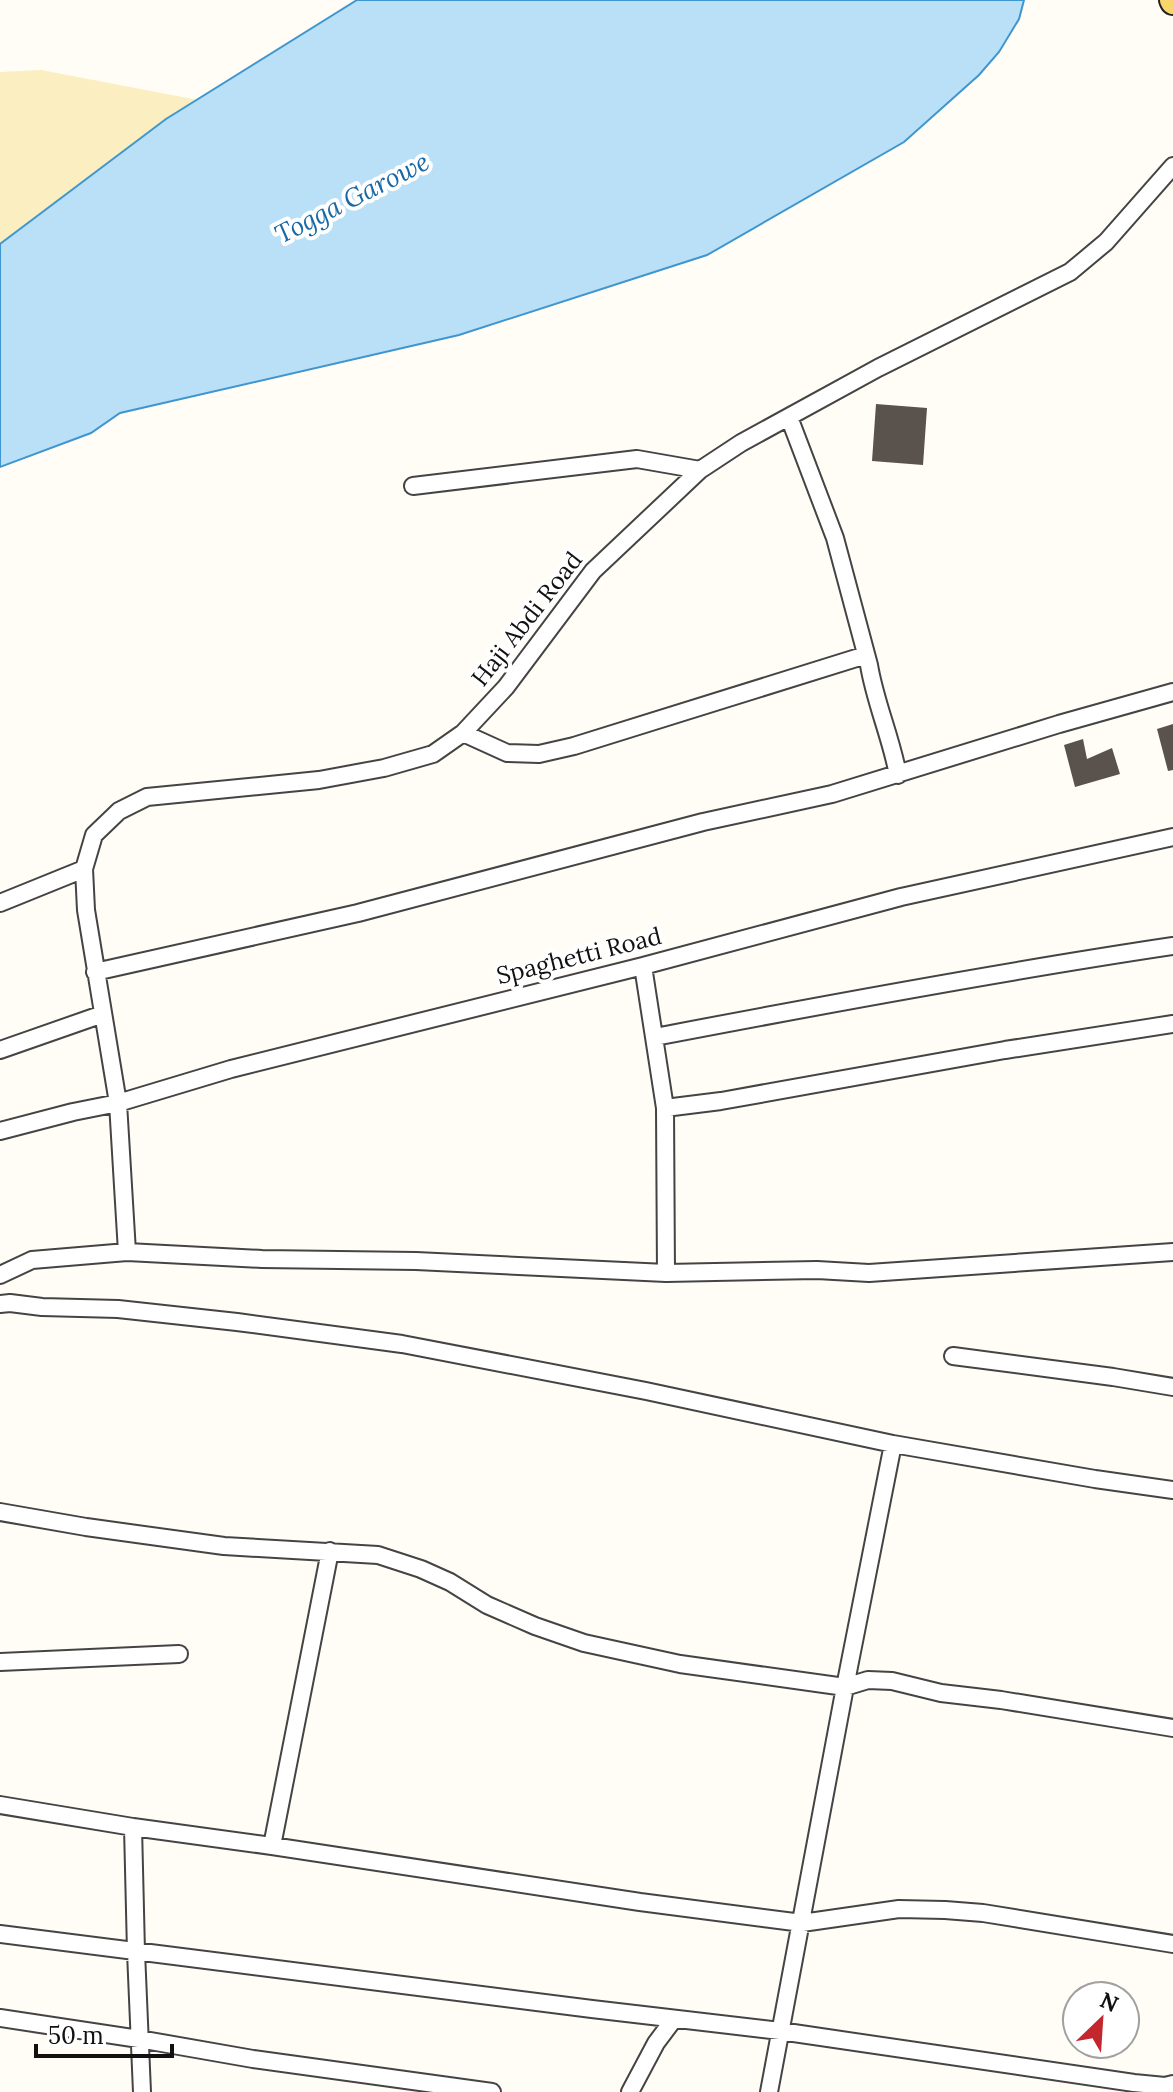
<svg xmlns="http://www.w3.org/2000/svg" width="1173" height="2092" font-family="Lora,serif">
	<style>
		.sand { fill: #fbeec1 }
		.water { fill: #b9e0f7; stroke: #3f96cf; stroke-width: 2 }
		.building { fill: #5a524d }
		.lines { fill: none; stroke-linecap: round; stroke-linejoin: round }
		.minor-casing { stroke: #444; stroke-width: 20 }
		.primary-casing { stroke: #222; stroke-width: 28 }
		.minor { stroke: #fff; stroke-width: 16 }
		.primary { stroke: #f9d66b; stroke-width: 24 }
		.labels { text-anchor: middle; stroke-width: 8; stroke-linejoin: round; paint-order: stroke }
		.street-label { font-size: 24px; fill: #111; stroke: #fff }
		.water-label { font-size: 26px; font-style: italic; fill: #1768a6; stroke: #fff }
	</style>
	<rect width="100%" height="100%" fill="#fffdf5"/>
	<path class="sand" d="M 41,70 L 198,100 L 166,119 L 0,244 L 0,72 Z"/>
	<path class="water" d="M 357,0 L 1024,0 L 1019,19 L 999,52 L 979,75 L 904,142 L 707,255 L 459,335 L 120,413 L 91,433 L 0,467 L 0,244 L 166,119 Z"/>
	<path class="building" d="M 876,404 L 927,408 L 923,465 L 872,461 Z
		M 1173,724 L 1173,770 L 1168,771 L 1157,729 Z
		M 1083,739 L 1087,759 L 1112,748 L 1120,774 L 1075,787 L 1064,745 Z"/>
	<g class="lines">
		<defs>
			<path id="minor" d="M 789,417 L 835,538 L 869,665 C 875,702 891,737 898,775
				M 413,486 L 637,459 L 700,470
				M 463,733 L 507,753 L 539,754 L 574,746 L 866,655
				M 0,903 L 84,869
				M 643,966 L 665,1108 L 666,1273
				M 95,972 L 358,913 L 703,822 L 832,794 L 1059,724 L 1173,692
				M 655,1037 C 827,1004 999,972 1173,946
				M 0,1050 L 103,1014
				M 665,1108 L 721,1101 L 1005,1050 L 1173,1024
				M 0,1131 L 73,1112 L 118,1103 L 231,1069 L 643,966 L 901,897 L 1173,837
				M 127,1252 L 118,1103 L 86,910 L 84,869 L 94,835 L 119,811 L 147,797 L 319,780 L 384,768 L 433,754 L 463,733 L 506,687 L 593,571 L 700,470 L 741,443 L 878,368 L 1070,272 L 1106,242 L 1173,166
				M 0,1275 L 32,1260 L 127,1252 L 262,1259 L 416,1261 L 666,1273 L 817,1270 L 869,1273 L 1173,1252
				M 0,1304 L 10,1303 L 42,1307 L 118,1309 L 237,1322 L 402,1344 L 646,1391 L 893,1444 L 1095,1479 L 1173,1490
				M 953,1356 L 1113,1377 L 1173,1387
				M 0,1512 L 86,1527 L 224,1546 L 378,1555 L 421,1569 L 450,1582 L 487,1605 L 535,1626 L 584,1643 L 680,1664 L 845,1687 L 868,1680 L 892,1681 L 941,1693 L 1001,1700 L 1173,1728
				M 0,1662 L 179,1654
				M 0,1805 L 133,1827 L 272,1846 L 640,1902 L 802,1923 L 899,1909 L 945,1910 L 983,1913 L 1173,1944
				M 133,1827 L 136,1952 L 142,2092
				M 272,1846 L 330,1551
				M 0,1934 L 592,2009 L 780,2031 L 1134,2083 L 1165,2086 L 1173,2084
				M 0,2018 L 139,2039 L 253,2059 L 492,2092
				M 630,2092 L 656,2043 L 674,2019
				M 769,2092 L 845,1687 L 893,1444"/>
			<path id="primary" d="M 1172,0 L 1173,2"/>
		</defs>
		<use href="#minor" class="minor-casing"/>
		<use href="#primary" class="primary-casing"/>
		<use href="#minor" class="minor"/>
		<use href="#primary" class="primary"/>
	</g>
	<g class="labels">
		<g class="street-label">
			<text transform="translate(527 619) rotate(-52)" y="8">Haji Abdi Road</text>
			<text transform="translate(579 956) rotate(-14)" y="8">Spaghetti Road</text>
		</g>
		<g class="water-label">
			<text transform="translate(352 198) rotate(-27)" y="9">Togga Garowe</text>
		</g>
	</g>
	<g transform="translate(1101 2020) rotate(25)"><circle r="38" fill="#ffffff" stroke="#a0a0a0" stroke-width="2"/>
	<path d="M0-6L14 30L0 20L-14 30Z" fill="#c4262e"/>
	<text y="-12" font-size="22" font-weight="bold" text-anchor="middle" fill="#111111">N</text>
	</g>
	<path d="M36 2044v12h136v-12" fill="none" stroke="#111111" stroke-width="4"/>
	<text x="48" y="2044" font-size="24" fill="#111111" stroke="#ffffff" stroke-width="6" paint-order="stroke">50 m</text>
</svg>
